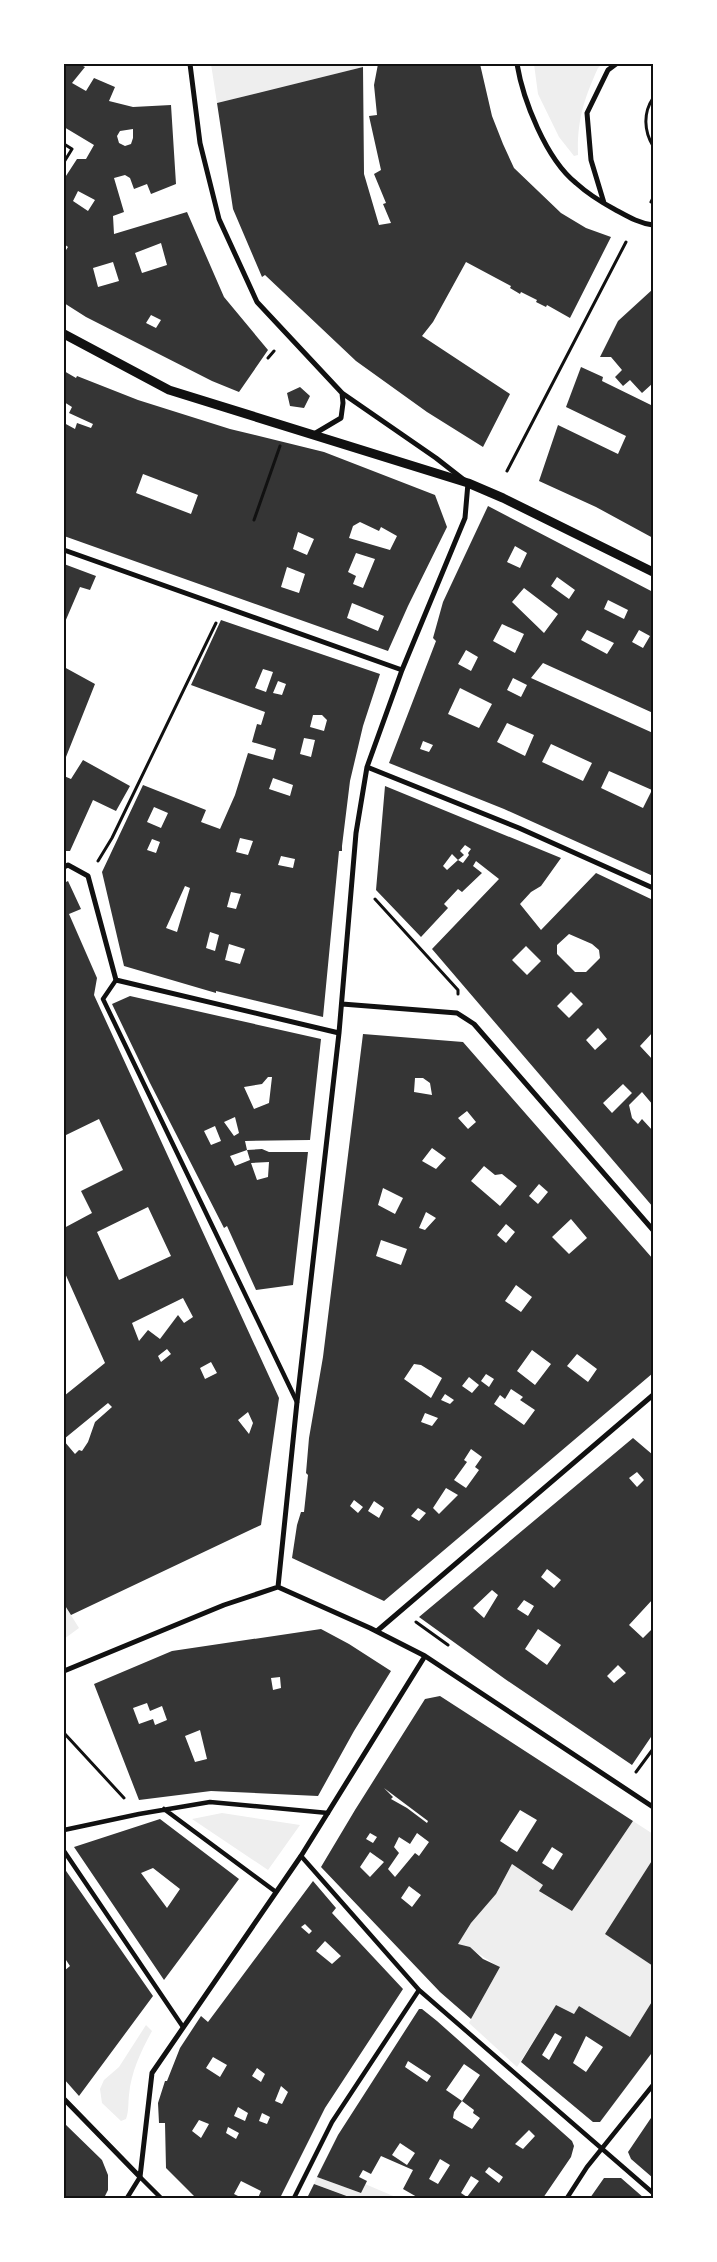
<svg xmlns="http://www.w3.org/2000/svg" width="717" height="2262" font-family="Montserrat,sans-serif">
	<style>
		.green { fill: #eee }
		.building { fill: #353535; fill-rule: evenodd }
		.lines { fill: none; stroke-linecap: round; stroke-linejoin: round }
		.path { stroke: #111; stroke-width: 3 }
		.pedestrian { stroke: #111; stroke-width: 4.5 }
		.minor { stroke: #111; stroke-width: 5 }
		.tertiary { stroke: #111; stroke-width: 9 }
		.neatline { fill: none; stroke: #111; stroke-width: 2 }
	</style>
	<rect width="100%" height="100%" fill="#fff"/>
	<path class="green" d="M 211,64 L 363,64 L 363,67 L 217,103 Z
		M 534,64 L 602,64 L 598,68 C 584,99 577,120 578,155 L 574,156 L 559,137 L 538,94 Z
		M 64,1604 L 79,1628 L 64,1639 Z
		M 222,1813 L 300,1825 L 268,1870 L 192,1819 Z
		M 633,1821 L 653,1834 L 653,1859 L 605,1934 L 653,1966 L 653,2000 L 630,2037 L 579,2006 L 574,2014 L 556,2005 L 517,2067 L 469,2023 L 500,1967 C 486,1960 474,1948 458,1944 L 471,1923 L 496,1894 L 512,1864 L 543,1885 L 540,1892 L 572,1911 Z
		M 146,2025 L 152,2031 C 141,2051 131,2072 129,2095 C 128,2103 129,2111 126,2119 L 121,2121 L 102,2103 L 100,2089 L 104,2080 L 119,2067 Z
		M 317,2177 L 361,2193 L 365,2184 L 398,2198 L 353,2198 L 314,2184 Z"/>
	<path class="building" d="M 64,64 L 69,66 L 70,64 L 79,64 L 85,67 L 72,83 L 86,91 L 94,78 L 115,87 L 109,101 L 133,107 L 171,105 L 176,184 L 151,194 L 147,184 L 134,189 L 130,178 L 125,175 L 114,178 L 124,212 L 113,216 L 114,234 L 187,212 L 224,297 L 268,350 L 239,392 L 212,381 L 86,317 L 64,303 L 64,253 L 68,247 L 64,244 L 64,179 L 77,159 L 86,159 L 94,145 L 64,127 ZM 133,129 L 133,138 L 131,144 L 125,146 L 119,143 L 117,136 L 120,131 ZM 78,191 L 95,200 L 88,211 L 73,201 ZM 161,243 L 167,265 L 142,273 L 135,253 ZM 113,262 L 119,281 L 98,287 L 93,268 ZM 151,315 L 161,320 L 156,328 L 146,323 Z
		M 378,64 L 480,64 L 492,116 L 503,144 L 514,168 L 561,213 L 586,228 L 611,237 L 570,318 L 547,305 L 546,307 L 536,302 L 537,300 L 521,292 L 520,294 L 510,288 L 511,286 L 466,262 L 433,322 L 422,336 L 510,394 L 483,447 L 427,412 L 356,361 L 265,275 L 262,277 L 233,209 L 217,103 L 363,67 L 364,174 L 379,225 L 391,223 L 383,204 L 386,203 L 374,174 L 381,170 L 369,116 L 377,115 L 374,85 Z
		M 653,289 L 653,383 L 642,393 L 630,380 L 623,386 L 615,377 L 622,370 L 611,357 L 600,357 L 618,321 Z
		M 581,367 L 603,377 L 602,381 L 653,406 L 653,538 L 596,507 L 539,481 L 558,425 L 618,454 L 626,436 L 566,407 Z
		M 64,371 L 76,378 L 77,376 L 138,400 L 230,429 L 324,452 L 435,495 L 447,527 L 408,606 L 388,651 L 64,536 L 64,423 L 75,429 L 77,423 L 91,428 L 93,424 L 69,413 L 72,407 L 64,402 ZM 143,474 L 198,495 L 191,514 L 136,493 ZM 360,522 L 379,531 L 381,527 L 397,536 L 390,550 L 349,538 L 353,526 ZM 298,532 L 314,539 L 307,555 L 293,549 ZM 356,553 L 375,559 L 363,588 L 353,584 L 356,576 L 348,572 ZM 287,567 L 305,574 L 299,593 L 281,587 ZM 352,603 L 384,616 L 378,631 L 347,618 Z
		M 300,387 L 310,396 L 304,408 L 290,406 L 287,393 Z
		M 488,506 L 653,592 L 653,713 L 543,663 L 531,678 L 653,733 L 653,876 L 504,809 L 389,763 L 436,641 L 433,638 L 443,602 ZM 515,546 L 527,553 L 520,568 L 507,562 ZM 557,577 L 575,590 L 569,599 L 551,586 ZM 524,588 L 558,614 L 544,633 L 512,602 ZM 608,600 L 628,610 L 624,619 L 604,609 ZM 502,624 L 524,634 L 515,653 L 493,641 ZM 587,630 L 614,643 L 607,654 L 581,640 ZM 639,630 L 650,636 L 643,648 L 632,642 ZM 466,650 L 478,657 L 471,671 L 458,664 ZM 513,678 L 527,685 L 521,697 L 507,690 ZM 460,688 L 492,704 L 479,728 L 448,714 ZM 507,723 L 534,735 L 525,756 L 497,742 ZM 423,741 L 433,745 L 429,752 L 420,749 ZM 551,744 L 592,763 L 583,781 L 542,762 ZM 609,771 L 652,790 L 643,808 L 601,788 Z
		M 64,564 L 96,576 L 90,590 L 80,587 L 65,622 Z
		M 221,620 L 380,674 L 363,726 L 350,781 L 342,846 L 342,851 L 339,851 L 323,1017 L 216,991 L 216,993 L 124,966 L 102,872 L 143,785 L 206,810 L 201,822 L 220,829 L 235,795 L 248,753 L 273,760 L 276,749 L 252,742 L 257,724 L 261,725 L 265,712 L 191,685 ZM 263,669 L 273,672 L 266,692 L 255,688 ZM 278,681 L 286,684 L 282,695 L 273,693 ZM 313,715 L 322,715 L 327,720 L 324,731 L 310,727 ZM 304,738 L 315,740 L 311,757 L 300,754 ZM 273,778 L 293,785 L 290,796 L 269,789 ZM 154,807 L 168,813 L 161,828 L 147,822 ZM 240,838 L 253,841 L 248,855 L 236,852 ZM 152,839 L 160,842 L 156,853 L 147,850 ZM 281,856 L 295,859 L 293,868 L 278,865 ZM 185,886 L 190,888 L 177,932 L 166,928 ZM 231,892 L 241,894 L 236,909 L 227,907 ZM 210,932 L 219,935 L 215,951 L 206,948 ZM 229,944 L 245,949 L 240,964 L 225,960 Z
		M 64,667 L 95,684 L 64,762 Z
		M 83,760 L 130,786 L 116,811 L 93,800 L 70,851 L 64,851 L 64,776 L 71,779 Z
		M 385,786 L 561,858 L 541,886 L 531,892 L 520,904 L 541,930 L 596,873 L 653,900 L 653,1032 L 640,1046 L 653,1060 L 653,1105 L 642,1092 L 629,1105 L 632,1118 L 638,1124 L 642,1119 L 653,1131 L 653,1207 L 432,949 L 499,879 L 476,861 L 473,866 L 482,873 L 462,892 L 458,889 L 444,904 L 448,908 L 421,937 L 376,890 ZM 465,845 L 471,849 L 468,853 L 469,855 L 463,863 L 458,860 L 464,855 L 460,851 ZM 452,854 L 458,860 L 447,870 L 443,866 ZM 569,934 L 592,944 L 599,950 L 600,958 L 586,972 L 575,972 L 557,954 L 557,945 ZM 526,946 L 541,961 L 527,975 L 512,960 ZM 571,992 L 583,1004 L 569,1018 L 557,1006 ZM 598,1028 L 607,1039 L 595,1050 L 586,1040 ZM 623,1084 L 632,1093 L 612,1113 L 603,1103 Z
		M 68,881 L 81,909 L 69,914 L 97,978 L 94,995 L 279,1398 L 261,1525 L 71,1615 L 64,1604 L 64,1441 L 75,1454 L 79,1450 L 82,1451 L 88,1442 L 95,1422 L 112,1407 L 108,1403 L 64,1439 L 64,1396 L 105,1363 L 64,1271 L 64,1228 L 92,1213 L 81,1191 L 123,1170 L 99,1119 L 64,1136 L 64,883 ZM 148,1207 L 171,1256 L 119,1280 L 97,1232 ZM 183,1298 L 193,1317 L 184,1323 L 178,1315 L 160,1339 L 148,1330 L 139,1341 L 132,1323 ZM 167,1349 L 171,1354 L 161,1362 L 158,1356 ZM 211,1362 L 217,1373 L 205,1379 L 200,1368 ZM 248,1412 L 253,1423 L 249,1434 L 238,1420 Z
		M 130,996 L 321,1039 L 310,1140 L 245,1141 L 247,1150 L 230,1156 L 235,1166 L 250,1160 L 247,1150 L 262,1149 L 269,1152 L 308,1152 L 293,1285 L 256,1290 L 227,1226 L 224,1228 L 150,1083 L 112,1004 ZM 268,1077 L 272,1077 L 269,1103 L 254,1109 L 244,1087 L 262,1084 ZM 235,1117 L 239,1133 L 234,1136 L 224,1122 ZM 215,1126 L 221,1141 L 211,1145 L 204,1131 ZM 269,1162 L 268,1177 L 257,1180 L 251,1163 Z
		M 363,1034 L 463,1042 L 653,1259 L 653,1373 L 384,1601 L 292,1558 L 297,1525 L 301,1512 L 304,1512 L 308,1475 L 306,1473 L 309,1438 L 323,1357 ZM 415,1078 L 423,1078 L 430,1083 L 432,1095 L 414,1092 ZM 467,1111 L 476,1122 L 468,1129 L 458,1118 ZM 432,1148 L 446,1158 L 436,1169 L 422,1161 ZM 484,1166 L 495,1175 L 502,1174 L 517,1186 L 500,1206 L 471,1181 ZM 539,1184 L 548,1192 L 538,1204 L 529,1196 ZM 383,1188 L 403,1198 L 395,1214 L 378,1205 ZM 426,1212 L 436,1218 L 425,1230 L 419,1228 ZM 571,1219 L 587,1238 L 569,1254 L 552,1237 ZM 506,1224 L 515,1232 L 506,1243 L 497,1235 ZM 381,1240 L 407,1249 L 401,1265 L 376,1256 ZM 516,1285 L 532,1297 L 521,1312 L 505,1301 ZM 532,1350 L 551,1364 L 535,1385 L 517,1371 ZM 577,1354 L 597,1369 L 588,1382 L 567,1366 ZM 414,1364 L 421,1365 L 442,1378 L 431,1398 L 404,1379 ZM 486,1374 L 494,1379 L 489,1387 L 481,1381 ZM 469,1377 L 479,1385 L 472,1393 L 462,1386 ZM 511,1389 L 523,1397 L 520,1400 L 535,1410 L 524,1425 L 494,1404 L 500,1395 L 505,1399 ZM 445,1394 L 454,1400 L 450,1404 L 441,1400 ZM 425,1413 L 438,1418 L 432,1426 L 421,1422 ZM 471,1449 L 482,1457 L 475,1467 L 479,1470 L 466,1488 L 454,1480 L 467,1462 L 464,1460 ZM 446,1488 L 458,1495 L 439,1514 L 433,1508 ZM 354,1500 L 363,1507 L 358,1513 L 350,1506 ZM 374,1501 L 384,1508 L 379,1518 L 368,1511 ZM 418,1508 L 426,1513 L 419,1521 L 411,1516 Z
		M 633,1438 L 653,1455 L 653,1599 L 629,1625 L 643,1638 L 653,1628 L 653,1734 L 632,1765 L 505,1679 L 419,1617 ZM 637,1472 L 644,1480 L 637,1487 L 629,1478 ZM 547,1569 L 561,1580 L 554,1588 L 541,1577 ZM 492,1590 L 498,1595 L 484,1618 L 473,1608 ZM 524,1600 L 534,1606 L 528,1616 L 517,1609 ZM 538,1629 L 561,1645 L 547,1665 L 525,1649 ZM 618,1665 L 626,1673 L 614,1683 L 607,1676 Z
		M 321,1629 L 349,1644 L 391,1671 L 354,1731 L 318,1796 L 211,1791 L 139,1800 L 94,1684 L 172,1651 ZM 280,1677 L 281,1688 L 273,1690 L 271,1678 ZM 147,1703 L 150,1711 L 162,1706 L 167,1720 L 155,1725 L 153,1719 L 139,1724 L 133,1708 ZM 200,1730 L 207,1759 L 195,1762 L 185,1736 Z
		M 440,1696 L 633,1821 L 572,1911 L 539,1891 L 543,1885 L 512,1864 L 496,1894 L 471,1923 L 458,1944 L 470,1947 L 483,1959 L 500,1967 L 471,2019 L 440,1992 L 321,1867 L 355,1810 L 425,1699 ZM 384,1788 L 428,1821 L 427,1823 L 407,1808 L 391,1799 L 393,1797 ZM 520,1810 L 537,1820 L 517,1852 L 500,1841 ZM 370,1833 L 377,1837 L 373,1843 L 366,1839 ZM 417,1833 L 429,1842 L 419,1856 L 415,1853 L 395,1877 L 388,1869 L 399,1853 L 394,1847 L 399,1837 L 410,1844 ZM 552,1847 L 563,1854 L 553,1870 L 542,1863 ZM 370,1852 L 384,1862 L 370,1877 L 360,1867 ZM 409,1886 L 421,1895 L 412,1907 L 401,1898 Z
		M 160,1819 L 239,1879 L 164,1980 L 74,1847 ZM 153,1868 L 180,1889 L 167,1908 L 141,1873 Z
		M 653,1859 L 653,1966 L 605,1934 Z
		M 64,1868 L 153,1996 L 79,2096 L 64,2079 L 64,1971 L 70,1966 L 64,1957 Z
		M 313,1881 L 336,1908 L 332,1913 L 403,1989 L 325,2108 L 280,2198 L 258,2198 L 261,2191 L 241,2181 L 234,2194 L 242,2198 L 196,2198 L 166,2168 L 165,2123 L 159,2123 L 158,2103 L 165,2081 L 167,2081 L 180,2048 L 201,2016 L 208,2022 ZM 305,1924 L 312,1931 L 309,1934 L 301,1927 ZM 325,1941 L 341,1956 L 332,1964 L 316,1951 ZM 213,2057 L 227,2065 L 220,2077 L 206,2068 ZM 257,2068 L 265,2074 L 261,2082 L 252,2076 ZM 281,2086 L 288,2092 L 282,2104 L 275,2101 ZM 238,2107 L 248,2113 L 245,2121 L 234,2116 ZM 262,2113 L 270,2117 L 267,2124 L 259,2121 ZM 199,2120 L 209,2124 L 201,2138 L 192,2131 ZM 228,2127 L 239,2133 L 236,2139 L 226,2133 Z
		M 653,2000 L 653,2053 L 651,2054 L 600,2122 L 593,2122 L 521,2062 L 556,2005 L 574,2014 L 579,2006 L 630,2037 ZM 555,2033 L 562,2037 L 549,2060 L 542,2055 ZM 586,2036 L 603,2047 L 586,2072 L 573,2063 Z
		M 419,2009 L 422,2009 L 437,2021 L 572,2141 L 574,2146 L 571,2157 L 543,2198 L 416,2198 L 417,2197 L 403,2189 L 413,2170 L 381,2156 L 371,2174 L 363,2170 L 359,2177 L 367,2181 L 361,2193 L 317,2177 L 338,2135 ZM 408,2061 L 431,2076 L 427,2082 L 405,2067 ZM 464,2064 L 480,2075 L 462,2101 L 446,2090 ZM 462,2101 L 474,2110 L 473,2113 L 480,2118 L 472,2129 L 453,2118 L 454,2112 ZM 529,2130 L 535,2136 L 523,2149 L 515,2144 ZM 400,2143 L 415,2153 L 407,2165 L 392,2155 ZM 440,2159 L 450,2165 L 438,2184 L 429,2179 ZM 489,2167 L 503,2177 L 499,2183 L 485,2172 ZM 471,2176 L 479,2181 L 467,2197 L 461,2193 Z
		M 653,2115 L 653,2178 L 631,2159 L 628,2152 Z
		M 64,2123 L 102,2160 L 108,2175 L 108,2190 L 104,2198 L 64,2198 Z
		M 604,2178 L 621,2178 L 644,2198 L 590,2198 Z
		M 314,2184 L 352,2198 L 307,2198 Z"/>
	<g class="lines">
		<path class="path" d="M 653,98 C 643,113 644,131 653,146
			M 64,144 L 72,149 L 64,162
			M 651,202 L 653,198
			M 268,358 L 274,351
			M 507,471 L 626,242
			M 254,520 L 280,446
			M 98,861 L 112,838 L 216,623
			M 375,899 L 458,990 L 458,994
			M 416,1622 L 448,1645
			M 64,1733 L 124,1798
			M 636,1772 L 653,1749"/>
		<path class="pedestrian" d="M 116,980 L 103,999 L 297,1402
			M 164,1809 L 276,1892
			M 64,1830 L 139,1814 L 210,1802 L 328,1813
			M 64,1851 L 183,2027
			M 301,1856 L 419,1990 L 653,2193
			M 127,2198 L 140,2177 L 161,2198
			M 294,2198 L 332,2122 L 419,1990
			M 567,2198 L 587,2167 L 653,2085"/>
		<path class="minor" d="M 190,64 L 200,143 L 219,219 L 257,302 L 342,393 L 436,458 L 468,483 L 465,518 L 402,670 L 367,767 L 356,833 L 339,1033 L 297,1402 L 278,1587
			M 517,64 C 523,100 546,159 576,183 C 587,193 601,202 614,209 C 627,216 638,223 653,225
			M 604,203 L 591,160 L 587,113 L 608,70 L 616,64
			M 314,434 L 341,418 L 343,403 L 342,393
			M 64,550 L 402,670
			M 367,767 L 519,828 L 653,888
			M 64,867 L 68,865 L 88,876 L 116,980 L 339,1033
			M 342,1004 L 457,1013 L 474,1024 L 653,1230
			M 377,1631 L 653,1395
			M 64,1671 L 224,1605 L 278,1587 L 370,1628 L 425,1656 L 653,1807
			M 64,2099 L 140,2177
			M 140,2177 L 152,2073 L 301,1856 L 425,1656"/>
		<path class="tertiary" d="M 64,334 L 169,390 L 468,483 L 503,498 L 653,572"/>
	</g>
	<rect width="717" height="2262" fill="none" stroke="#ffffff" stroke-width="130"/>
	<rect x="65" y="65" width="587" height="2132" class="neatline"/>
</svg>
